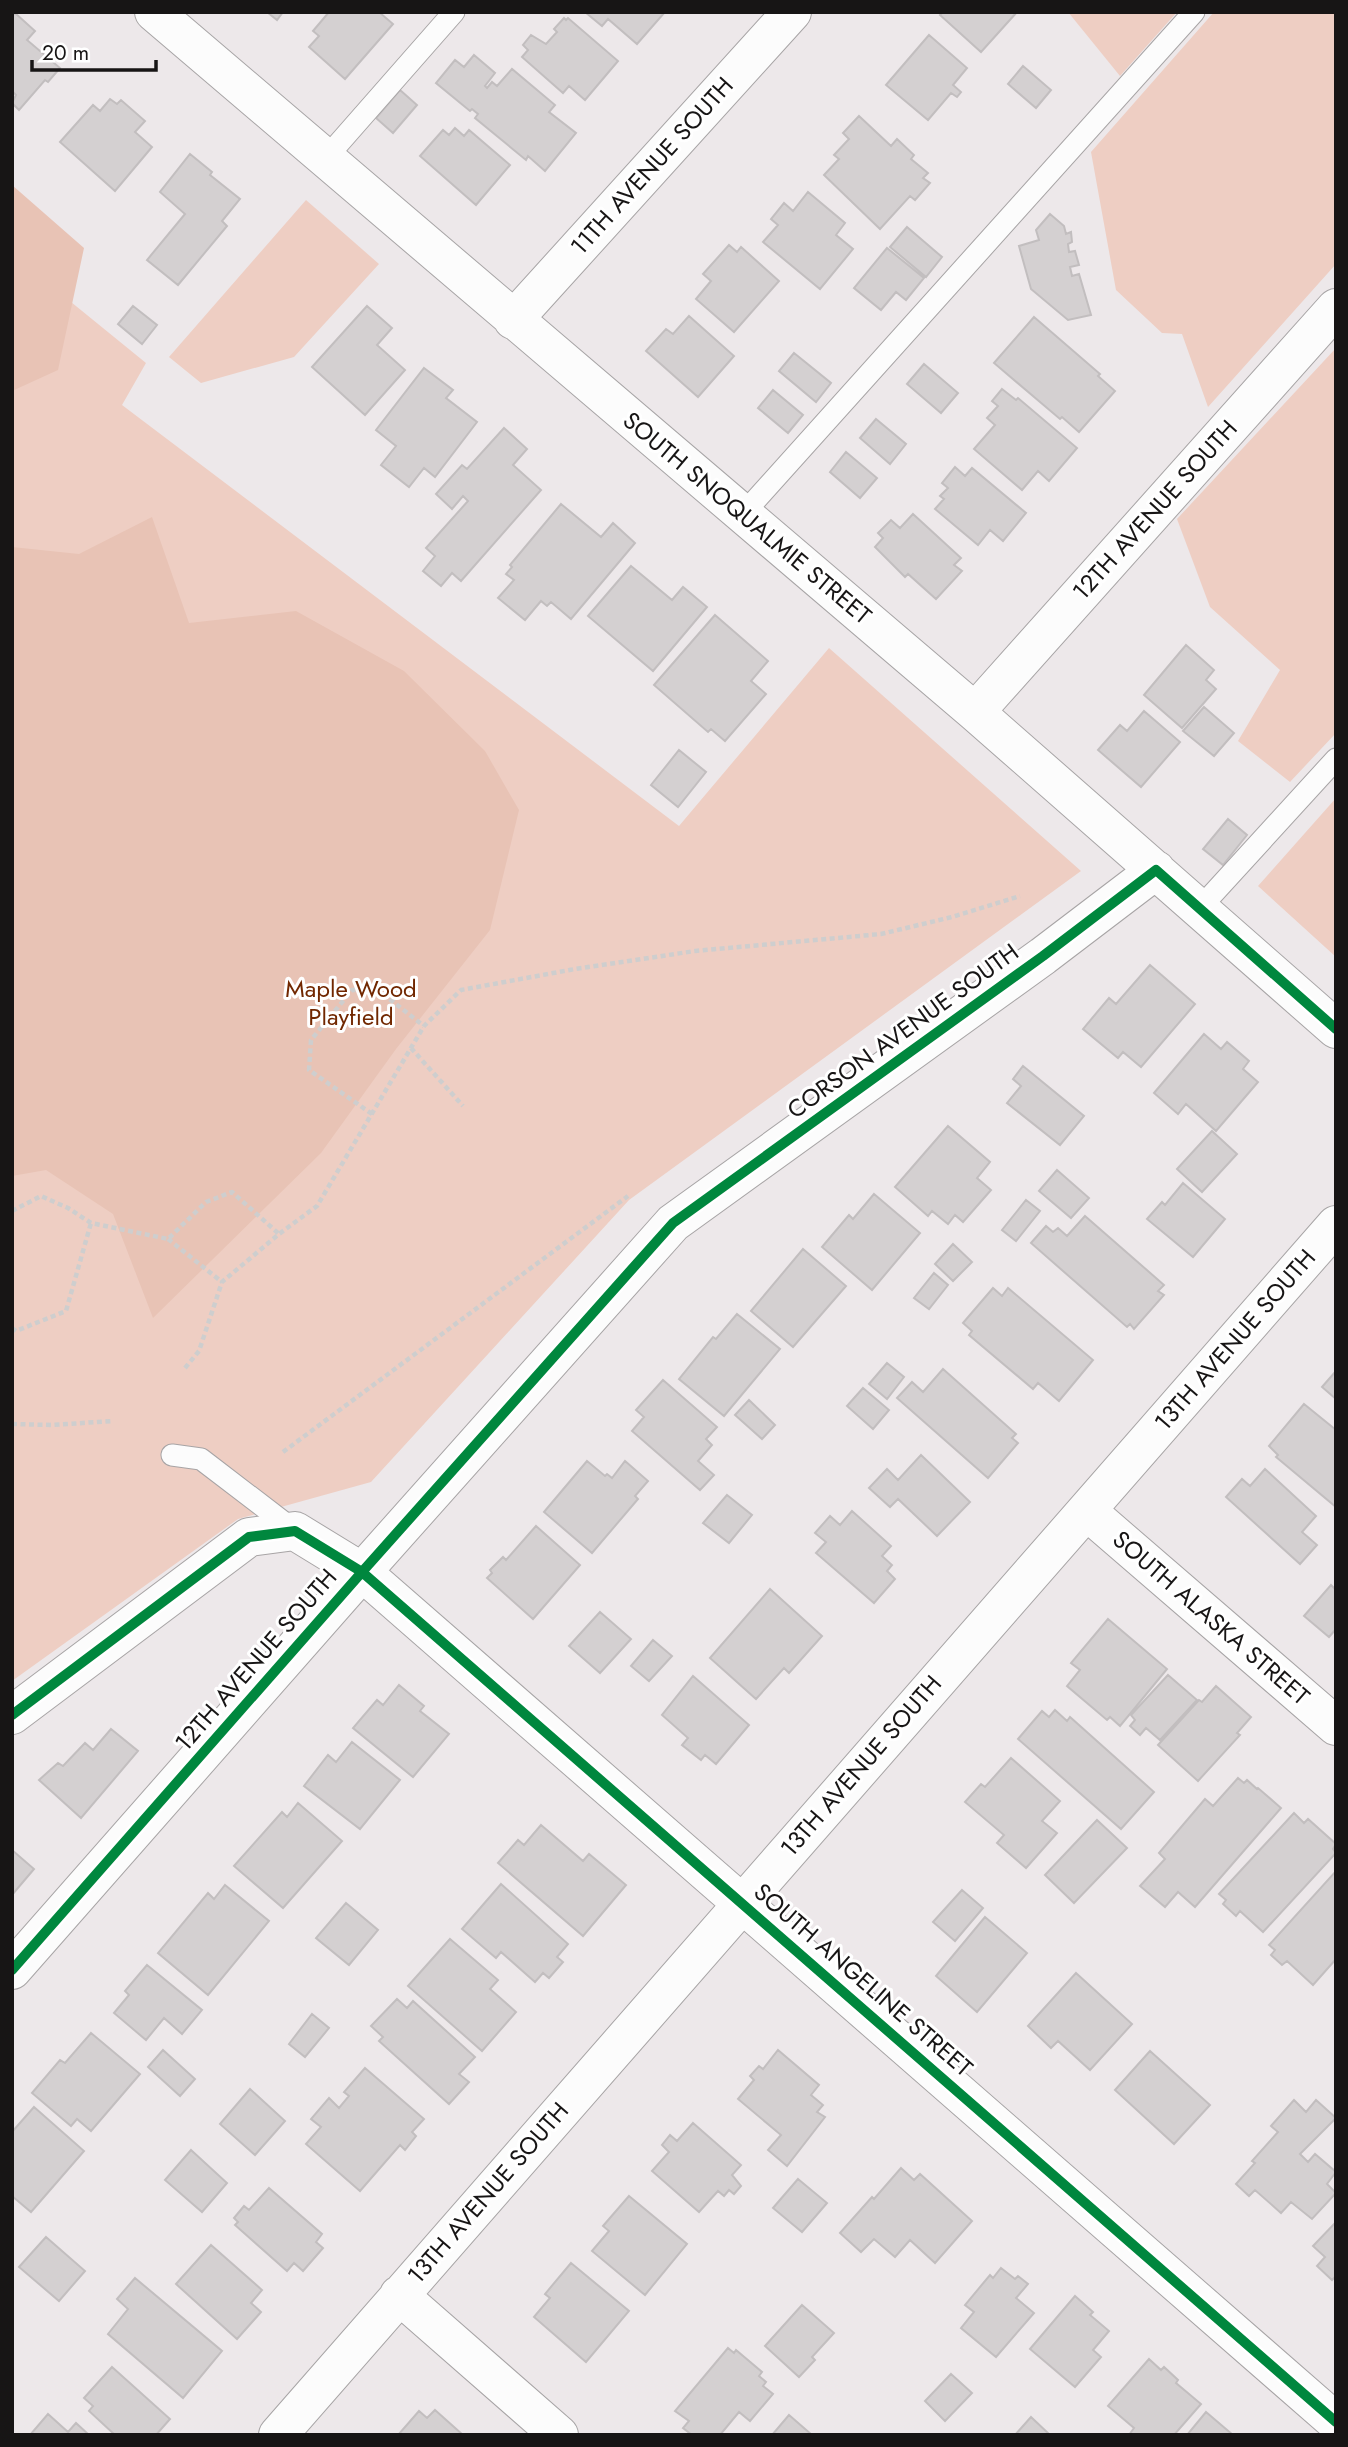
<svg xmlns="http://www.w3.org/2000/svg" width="1348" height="2447" font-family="Jost,sans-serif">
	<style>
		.green { fill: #eecec3 }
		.forest { fill: #e8c3b5 }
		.building { fill: #d4d0d1; stroke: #c2bebf; stroke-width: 2 }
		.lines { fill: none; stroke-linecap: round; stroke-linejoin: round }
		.service-casing { stroke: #a7a4a5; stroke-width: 23 }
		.minor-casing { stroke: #a7a4a5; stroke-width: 40 }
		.path { stroke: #cecece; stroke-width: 4.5; stroke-dasharray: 5 3.5; stroke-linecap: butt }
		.service { stroke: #fcfcfc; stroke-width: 21 }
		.minor { stroke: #fcfcfc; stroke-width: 38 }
		.cycleway-casing { stroke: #fff; stroke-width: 15 }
		.cycleway { stroke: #00873e; stroke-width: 10 }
		.labels { text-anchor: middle; stroke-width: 6; stroke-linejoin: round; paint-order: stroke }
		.street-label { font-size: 24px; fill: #171515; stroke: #fff }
		.park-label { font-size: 24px; fill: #712700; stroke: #fff }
	</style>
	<rect width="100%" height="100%" fill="#ede8ea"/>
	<path class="green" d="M 1068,12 L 1177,12 L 1120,76 Z
		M 1214,12 L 1336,12 L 1336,264 L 1208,407 L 1182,334 L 1162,333 L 1116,290 L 1091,152 Z
		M 306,200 L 379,264 L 294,357 L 201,383 L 169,357 Z
		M 12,254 L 146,363 L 122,405 L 679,826 L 829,648 L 1081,871 L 629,1200 L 371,1482 L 238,1519 L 12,1681 Z
		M 1336,348 L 1336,733 L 1290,782 L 1238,741 L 1280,670 L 1210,607 L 1177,519 Z
		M 1336,798 L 1336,957 L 1258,886 Z"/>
	<path class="forest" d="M 12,185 L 84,248 L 58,370 L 12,391 Z
		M 152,517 L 189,623 L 296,611 L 404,671 L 485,751 L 519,810 L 490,930 L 396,1049 L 321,1153 L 153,1318 L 113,1214 L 46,1170 L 12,1176 L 12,547 L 79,554 Z"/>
	<path class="building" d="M 267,12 L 283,12 L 277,20 Z
		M 329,12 L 379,12 L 393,24 L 345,79 L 309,47 L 319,36 L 313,31 Z
		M 585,12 L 665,12 L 637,44 L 608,19 L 602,26 Z
		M 943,12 L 1017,12 L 981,52 L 940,15 Z
		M 15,13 L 35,31 L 27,40 L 60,68 L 48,82 L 45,80 L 19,110 L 12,103 L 16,95 L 12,91 L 12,16 Z
		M 564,18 L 566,20 L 568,18 L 618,61 L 585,100 L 569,86 L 563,93 L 522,57 L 528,50 L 523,45 L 531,35 L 546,44 L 557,32 L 554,29 Z
		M 929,35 L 967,68 L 953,85 L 961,92 L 957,97 L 951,93 L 928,120 L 886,85 Z
		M 474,55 L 495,73 L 485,86 L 487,88 L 492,82 L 497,86 L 512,69 L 555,105 L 549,112 L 576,133 L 545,171 L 528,156 L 526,160 L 475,118 L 478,114 L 472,109 L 470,111 L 436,83 L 455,60 L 464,67 Z
		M 1023,66 L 1051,90 L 1036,108 L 1008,84 Z
		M 400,90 L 417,105 L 393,133 L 376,118 Z
		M 110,99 L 117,104 L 121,100 L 145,121 L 135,132 L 152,147 L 115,191 L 60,142 L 93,105 L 100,111 Z
		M 859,116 L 891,146 L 897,139 L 914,155 L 911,159 L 928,173 L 923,178 L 930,183 L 915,200 L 910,196 L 880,229 L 824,175 L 839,159 L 834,155 L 849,139 L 843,133 Z
		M 455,128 L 464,136 L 469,130 L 510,165 L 476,205 L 420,156 L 443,130 L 449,135 Z
		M 190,154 L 212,172 L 210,175 L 240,199 L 222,221 L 227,226 L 178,285 L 147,260 L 185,214 L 160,192 Z
		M 808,192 L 845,223 L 836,235 L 853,249 L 820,289 L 763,242 L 778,225 L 771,219 L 784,203 L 793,211 Z
		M 1050,214 L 1064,226 L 1066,234 L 1071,232 L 1072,242 L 1068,244 L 1069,252 L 1075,251 L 1079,265 L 1070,267 L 1072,276 L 1079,274 L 1091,315 L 1068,320 L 1031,289 L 1019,246 L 1039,240 L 1036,230 Z
		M 907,227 L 942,257 L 926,277 L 890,247 Z
		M 729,245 L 737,252 L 741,247 L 779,281 L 734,332 L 696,299 L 711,281 L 703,274 Z
		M 887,248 L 924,278 L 906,300 L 896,292 L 881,310 L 854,288 Z
		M 133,306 L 157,325 L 142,344 L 118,324 Z
		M 367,306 L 392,328 L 377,345 L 405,370 L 365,415 L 312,367 Z
		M 689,316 L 734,356 L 698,397 L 646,351 L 666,329 L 673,334 Z
		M 1034,317 L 1100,374 L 1098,376 L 1115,391 L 1079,432 L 1062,417 L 1060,419 L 994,363 Z
		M 794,353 L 831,383 L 816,402 L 779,371 Z
		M 924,364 L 958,393 L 941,413 L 907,384 Z
		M 424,368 L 453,390 L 446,398 L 477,422 L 435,477 L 424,468 L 409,487 L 381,465 L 396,446 L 376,430 Z
		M 1002,389 L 1016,400 L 1018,398 L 1077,448 L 1049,481 L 1038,471 L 1022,490 L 974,449 L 995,425 L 987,418 L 998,406 L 992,401 Z
		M 773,390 L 803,415 L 788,433 L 758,408 Z
		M 876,419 L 906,444 L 890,464 L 860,438 Z
		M 504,428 L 527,449 L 513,465 L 541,490 L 461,581 L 452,573 L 441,586 L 423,571 L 435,556 L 426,548 L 468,501 L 463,496 L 452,509 L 436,494 L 462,465 L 467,469 Z
		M 846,452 L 877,478 L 860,498 L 830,472 Z
		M 955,467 L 965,476 L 972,468 L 1026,513 L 1003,541 L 990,530 L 978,545 L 935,509 L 944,499 L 940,496 L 948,488 L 942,483 Z
		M 561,504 L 601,537 L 613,523 L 635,543 L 571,619 L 551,602 L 547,606 L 541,601 L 525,620 L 498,598 L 514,580 L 506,574 L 512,567 L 510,565 Z
		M 913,514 L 961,558 L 954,565 L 962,571 L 936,599 L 908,574 L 905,577 L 875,547 L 883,538 L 878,533 L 891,520 L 900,528 Z
		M 631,566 L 672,600 L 683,587 L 707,607 L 653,671 L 588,616 Z
		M 715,615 L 768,661 L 751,681 L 766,694 L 725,741 L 711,729 L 708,732 L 654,685 Z
		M 1186,645 L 1214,670 L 1206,680 L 1216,689 L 1182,728 L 1144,695 Z
		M 1204,707 L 1234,733 L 1214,756 L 1183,731 Z
		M 1144,711 L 1180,742 L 1141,787 L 1098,750 L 1120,725 L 1127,731 Z
		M 679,750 L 706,772 L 678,807 L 651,785 Z
		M 1228,819 L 1247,835 L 1223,865 L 1203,849 Z
		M 1150,965 L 1195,1004 L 1141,1067 L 1123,1052 L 1118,1058 L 1083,1029 L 1109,998 L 1116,1004 Z
		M 1204,1034 L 1221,1049 L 1227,1042 L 1249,1061 L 1243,1069 L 1258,1082 L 1216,1131 L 1186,1104 L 1178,1114 L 1154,1093 Z
		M 1023,1066 L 1084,1116 L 1060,1145 L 1007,1103 L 1021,1086 L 1013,1079 Z
		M 948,1126 L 990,1162 L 977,1178 L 991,1190 L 963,1222 L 955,1215 L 948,1224 L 932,1211 L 928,1216 L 895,1187 Z
		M 1212,1131 L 1237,1154 L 1202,1192 L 1177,1169 Z
		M 1057,1170 L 1089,1198 L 1071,1218 L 1039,1191 Z
		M 1183,1183 L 1225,1219 L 1193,1257 L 1147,1219 L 1162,1202 L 1165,1205 Z
		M 874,1194 L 920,1233 L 872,1290 L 822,1247 L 849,1215 L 853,1219 Z
		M 1026,1200 L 1040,1211 L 1016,1241 L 1002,1230 Z
		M 1085,1216 L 1164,1285 L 1158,1291 L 1164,1295 L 1134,1329 L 1130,1324 L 1127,1327 L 1031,1243 L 1046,1226 L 1053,1232 L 1058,1228 L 1067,1236 Z
		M 953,1244 L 972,1262 L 953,1281 L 935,1264 Z
		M 803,1249 L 846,1286 L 793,1347 L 751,1311 Z
		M 934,1273 L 948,1285 L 929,1309 L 914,1298 Z
		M 993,1288 L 1002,1296 L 1008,1288 L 1093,1360 L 1059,1401 L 1038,1383 L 1033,1389 L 969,1335 L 972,1331 L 963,1323 Z
		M 737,1314 L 780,1349 L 724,1416 L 679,1379 L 713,1337 L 716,1339 Z
		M 887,1363 L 904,1377 L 887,1399 L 869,1384 Z
		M 943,1369 L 1016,1434 L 1012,1438 L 1018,1443 L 988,1478 L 897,1398 L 912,1382 L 923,1392 Z
		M 1336,1371 L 1336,1399 L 1322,1387 Z
		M 663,1380 L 717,1427 L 706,1439 L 712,1445 L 698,1461 L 714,1475 L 700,1490 L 632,1431 L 644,1417 L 636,1410 Z
		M 863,1388 L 889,1410 L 873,1429 L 847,1406 Z
		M 749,1400 L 775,1425 L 762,1439 L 735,1415 Z
		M 1304,1404 L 1336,1430 L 1336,1507 L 1276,1457 L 1278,1455 L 1269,1446 Z
		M 921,1455 L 970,1502 L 937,1536 L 898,1499 L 890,1507 L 869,1488 L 887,1469 L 898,1480 Z
		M 587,1461 L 605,1476 L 607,1474 L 612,1478 L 625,1461 L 648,1481 L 635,1496 L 638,1499 L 592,1553 L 544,1512 Z
		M 1265,1469 L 1316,1516 L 1302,1532 L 1317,1545 L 1300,1564 L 1226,1497 L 1242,1479 L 1250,1486 Z
		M 727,1495 L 752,1515 L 729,1543 L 703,1523 Z
		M 852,1511 L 891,1546 L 882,1556 L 892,1565 L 887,1571 L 895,1579 L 874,1603 L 816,1553 L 826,1542 L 815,1533 L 830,1516 L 840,1525 Z
		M 536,1526 L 580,1565 L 533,1619 L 487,1578 L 492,1573 L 490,1570 L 503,1557 L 506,1560 Z
		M 1331,1585 L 1336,1590 L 1336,1629 L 1329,1637 L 1304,1616 Z
		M 770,1589 L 822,1636 L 789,1673 L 784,1668 L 756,1699 L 710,1658 Z
		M 600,1612 L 631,1639 L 600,1673 L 569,1646 Z
		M 1108,1619 L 1167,1669 L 1120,1726 L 1110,1717 L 1107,1720 L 1067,1686 L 1080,1670 L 1071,1663 Z
		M 653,1640 L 672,1656 L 649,1681 L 631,1666 Z
		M 1168,1675 L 1197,1700 L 1160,1740 L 1146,1728 L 1140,1735 L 1130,1726 L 1135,1720 L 1131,1715 Z
		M 693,1676 L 749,1725 L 716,1764 L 705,1755 L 701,1760 L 682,1745 L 688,1738 L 662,1715 Z
		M 399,1685 L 424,1706 L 420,1711 L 449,1734 L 413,1777 L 353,1728 L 377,1700 L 383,1705 Z
		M 1216,1686 L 1251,1717 L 1237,1733 L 1240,1735 L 1198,1781 L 1158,1745 L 1199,1700 L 1202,1702 Z
		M 1055,1710 L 1067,1721 L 1070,1717 L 1154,1792 L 1121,1829 L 1018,1739 L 1042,1711 L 1049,1717 Z
		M 111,1729 L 138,1751 L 81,1818 L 39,1780 L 58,1763 L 63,1766 L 85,1743 L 93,1750 Z
		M 352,1742 L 400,1780 L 360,1829 L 304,1786 L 328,1755 L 336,1762 Z
		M 1011,1758 L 1060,1801 L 1042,1821 L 1057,1833 L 1026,1868 L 997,1843 L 1004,1835 L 965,1802 L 981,1784 L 985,1787 Z
		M 1238,1778 L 1244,1783 L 1247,1780 L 1257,1789 L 1258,1788 L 1281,1808 L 1195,1907 L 1178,1892 L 1165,1907 L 1140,1886 L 1165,1859 L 1159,1853 L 1205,1799 L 1213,1806 Z
		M 298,1803 L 342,1841 L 283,1908 L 234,1866 L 282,1812 L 287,1817 Z
		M 1294,1813 L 1304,1823 L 1308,1819 L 1336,1844 L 1333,1849 L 1336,1853 L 1263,1932 L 1240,1911 L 1236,1916 L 1223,1904 L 1226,1900 L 1219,1894 Z
		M 1097,1820 L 1127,1848 L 1074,1903 L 1045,1875 Z
		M 541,1825 L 583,1861 L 589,1854 L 626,1885 L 583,1936 L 498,1863 L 518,1840 L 524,1845 Z
		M 12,1850 L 34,1869 L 12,1895 Z
		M 1336,1871 L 1336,1959 L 1313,1985 L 1287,1961 L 1282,1965 L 1271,1955 L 1275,1950 L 1269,1945 Z
		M 501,1884 L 568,1944 L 557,1957 L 563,1962 L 549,1978 L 543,1973 L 535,1982 L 501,1952 L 496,1958 L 462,1929 Z
		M 225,1885 L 269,1921 L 208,1995 L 158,1953 L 208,1893 L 214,1899 Z
		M 962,1890 L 983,1908 L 955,1941 L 933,1922 Z
		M 346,1903 L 378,1930 L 349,1965 L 316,1938 Z
		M 985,1917 L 1027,1953 L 977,2012 L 936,1976 Z
		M 450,1939 L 498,1980 L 490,1989 L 516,2012 L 482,2051 L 408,1986 Z
		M 147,1965 L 202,2010 L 182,2034 L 164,2018 L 146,2040 L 114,2013 L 129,1995 L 125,1991 Z
		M 1076,1973 L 1132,2024 L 1090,2070 L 1058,2041 L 1051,2048 L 1028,2026 Z
		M 397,1999 L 407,2008 L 413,2001 L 475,2057 L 459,2074 L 469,2082 L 449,2104 L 379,2041 L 383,2037 L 371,2026 Z
		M 312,2014 L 329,2028 L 305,2057 L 289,2044 Z
		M 91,2033 L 140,2074 L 91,2131 L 77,2119 L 71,2126 L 32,2093 L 60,2060 L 65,2063 Z
		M 163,2050 L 195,2079 L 180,2096 L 148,2067 Z
		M 778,2050 L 819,2085 L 811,2095 L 823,2105 L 817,2112 L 825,2117 L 787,2166 L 768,2150 L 781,2135 L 738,2099 L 754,2080 L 750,2076 L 759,2066 L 763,2069 Z
		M 1150,2051 L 1210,2105 L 1174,2144 L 1115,2090 Z
		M 365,2068 L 424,2119 L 412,2132 L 416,2136 L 405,2150 L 400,2145 L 360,2191 L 306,2144 L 321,2127 L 311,2119 L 329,2098 L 339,2108 L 349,2096 L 344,2092 Z
		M 250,2089 L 285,2121 L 255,2155 L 220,2124 Z
		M 1294,2100 L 1306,2112 L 1316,2100 L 1336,2118 L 1300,2154 L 1308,2162 L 1315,2154 L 1336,2172 L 1327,2184 L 1336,2193 L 1312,2219 L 1291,2202 L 1281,2213 L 1255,2190 L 1249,2196 L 1236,2184 L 1255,2163 L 1252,2161 L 1278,2132 L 1271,2126 Z
		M 34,2107 L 84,2151 L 31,2212 L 12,2196 L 12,2132 Z
		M 693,2123 L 741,2165 L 732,2175 L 741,2186 L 734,2194 L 729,2190 L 724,2196 L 718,2191 L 699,2212 L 652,2171 L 669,2152 L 662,2145 L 670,2135 L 677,2141 Z
		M 191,2150 L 227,2183 L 202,2212 L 165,2180 Z
		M 901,2168 L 914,2180 L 920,2174 L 972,2221 L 935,2263 L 910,2240 L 895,2257 L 874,2239 L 861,2252 L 840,2233 L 872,2197 L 874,2199 Z
		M 798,2179 L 827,2203 L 802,2232 L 773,2208 Z
		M 269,2188 L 322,2234 L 316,2242 L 323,2248 L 303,2271 L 294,2263 L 287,2271 L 235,2225 L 238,2222 L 234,2218 L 244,2206 L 249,2210 Z
		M 629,2196 L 687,2244 L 645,2295 L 592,2251 L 609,2231 L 603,2226 Z
		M 1336,2222 L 1336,2276 L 1332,2280 L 1317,2266 L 1325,2257 L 1313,2246 Z
		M 46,2237 L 85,2271 L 59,2301 L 19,2267 Z
		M 211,2245 L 262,2290 L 251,2303 L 261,2312 L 237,2339 L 176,2284 Z
		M 571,2263 L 629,2311 L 586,2362 L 534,2317 L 550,2298 L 545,2294 Z
		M 1001,2268 L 1015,2279 L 1018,2276 L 1028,2284 L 1016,2298 L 1034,2313 L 996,2357 L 961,2328 L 974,2312 L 965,2305 L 990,2275 L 993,2278 Z
		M 135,2278 L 222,2351 L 183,2398 L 108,2334 L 128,2309 L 117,2299 Z
		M 1075,2296 L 1093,2312 L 1090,2315 L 1109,2331 L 1093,2350 L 1101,2357 L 1075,2387 L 1030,2349 Z
		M 802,2305 L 834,2333 L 812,2357 L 815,2360 L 799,2377 L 765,2346 Z
		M 728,2348 L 734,2353 L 736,2350 L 762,2372 L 759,2376 L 766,2382 L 763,2386 L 773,2394 L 750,2421 L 739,2412 L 720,2435 L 692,2435 L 683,2428 L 689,2421 L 675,2411 Z
		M 1149,2359 L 1161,2370 L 1164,2367 L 1178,2380 L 1176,2383 L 1201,2404 L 1174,2435 L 1129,2435 L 1134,2428 L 1108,2406 Z
		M 112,2367 L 170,2419 L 156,2435 L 115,2435 L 89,2411 L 93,2406 L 84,2398 Z
		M 951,2374 L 972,2393 L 945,2421 L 925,2401 Z
		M 435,2410 L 463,2435 L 398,2435 L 419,2411 L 427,2418 Z
		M 1206,2412 L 1233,2435 L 1187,2435 Z
		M 48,2414 L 68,2432 L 76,2423 L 89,2435 L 30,2435 Z
		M 789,2415 L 812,2435 L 772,2435 Z
		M 1031,2417 L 1049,2434 L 1048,2435 L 1015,2435 Z"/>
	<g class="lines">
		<defs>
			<path id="service" d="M 325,159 L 454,12
				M 743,514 L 1194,12
				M 1199,909 L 1336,759
				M 172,1455 L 201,1459 L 295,1531"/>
			<path id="minor" d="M 154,12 L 975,712 L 1336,1029
				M 513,320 L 792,12
				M 975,712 L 1336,308
				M 1087,1511 L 1336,1726
				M 12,1715 L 249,1537 L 295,1531 L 362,1572 L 1336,2422
				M 12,1970 L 362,1572 L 673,1223 L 1043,956 L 1156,870
				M 399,2295 L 559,2435
				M 278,2435 L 1336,1225"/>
		</defs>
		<use href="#service" class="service-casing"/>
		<use href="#minor" class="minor-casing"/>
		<path class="path" d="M 411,1048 L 463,1106
			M 372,1114 L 309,1070 L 311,1040 L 352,990 L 378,990 L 424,1026
			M 12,1211 L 41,1196 L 68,1208 L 91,1223 L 168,1239 L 206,1202 L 232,1192 L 279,1234
			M 168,1239 L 222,1282
			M 12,1328 L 16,1331 L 66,1311 L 91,1223
			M 185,1368 L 199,1351 L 222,1282 L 279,1234 L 317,1206 L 424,1026 L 461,990 L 575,969 L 695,951 L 881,934 L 952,917 L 1020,896
			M 12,1424 L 52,1425 L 113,1421
			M 283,1452 L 628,1196"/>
		<use href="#service" class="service"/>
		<use href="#minor" class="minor"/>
		<defs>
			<path id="cycleway" d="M 12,1715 L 249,1537 L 295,1531 L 362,1572 L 1336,2422
				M 12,1970 L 362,1572 L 673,1223 L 1043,956 L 1156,870 L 1336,1029"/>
		</defs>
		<use href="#cycleway" class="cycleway-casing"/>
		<use href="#cycleway" class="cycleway"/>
	</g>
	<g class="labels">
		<g class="street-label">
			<text transform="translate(652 166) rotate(-48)" y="8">11TH AVENUE SOUTH</text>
			<text transform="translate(1155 510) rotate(-48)" y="8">12TH AVENUE SOUTH</text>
			<text transform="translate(747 518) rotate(40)" y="8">SOUTH SNOQUALMIE STREET</text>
			<text transform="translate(903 1031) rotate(-36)" y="8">CORSON AVENUE SOUTH</text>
			<text transform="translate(1235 1340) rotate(-49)" y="8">13TH AVENUE SOUTH</text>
			<text transform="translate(1211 1618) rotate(41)" y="8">SOUTH ALASKA STREET</text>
			<text transform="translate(256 1660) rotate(-49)" y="8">12TH AVENUE SOUTH</text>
			<text transform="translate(861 1766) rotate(-49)" y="8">13TH AVENUE SOUTH</text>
			<text transform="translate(863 1980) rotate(41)" y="8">SOUTH ANGELINE STREET</text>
			<text transform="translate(488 2193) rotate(-49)" y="8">13TH AVENUE SOUTH</text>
		</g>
		<g class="park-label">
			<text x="351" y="997">Maple Wood<tspan x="351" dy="28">Playfield</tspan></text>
		</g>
	</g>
	<rect width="1348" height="2447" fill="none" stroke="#171515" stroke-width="28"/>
	<path d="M32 60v10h124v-10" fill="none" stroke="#171515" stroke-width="3.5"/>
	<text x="42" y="60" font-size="21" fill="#171515" stroke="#ffffff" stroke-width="5" paint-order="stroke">20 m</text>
</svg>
